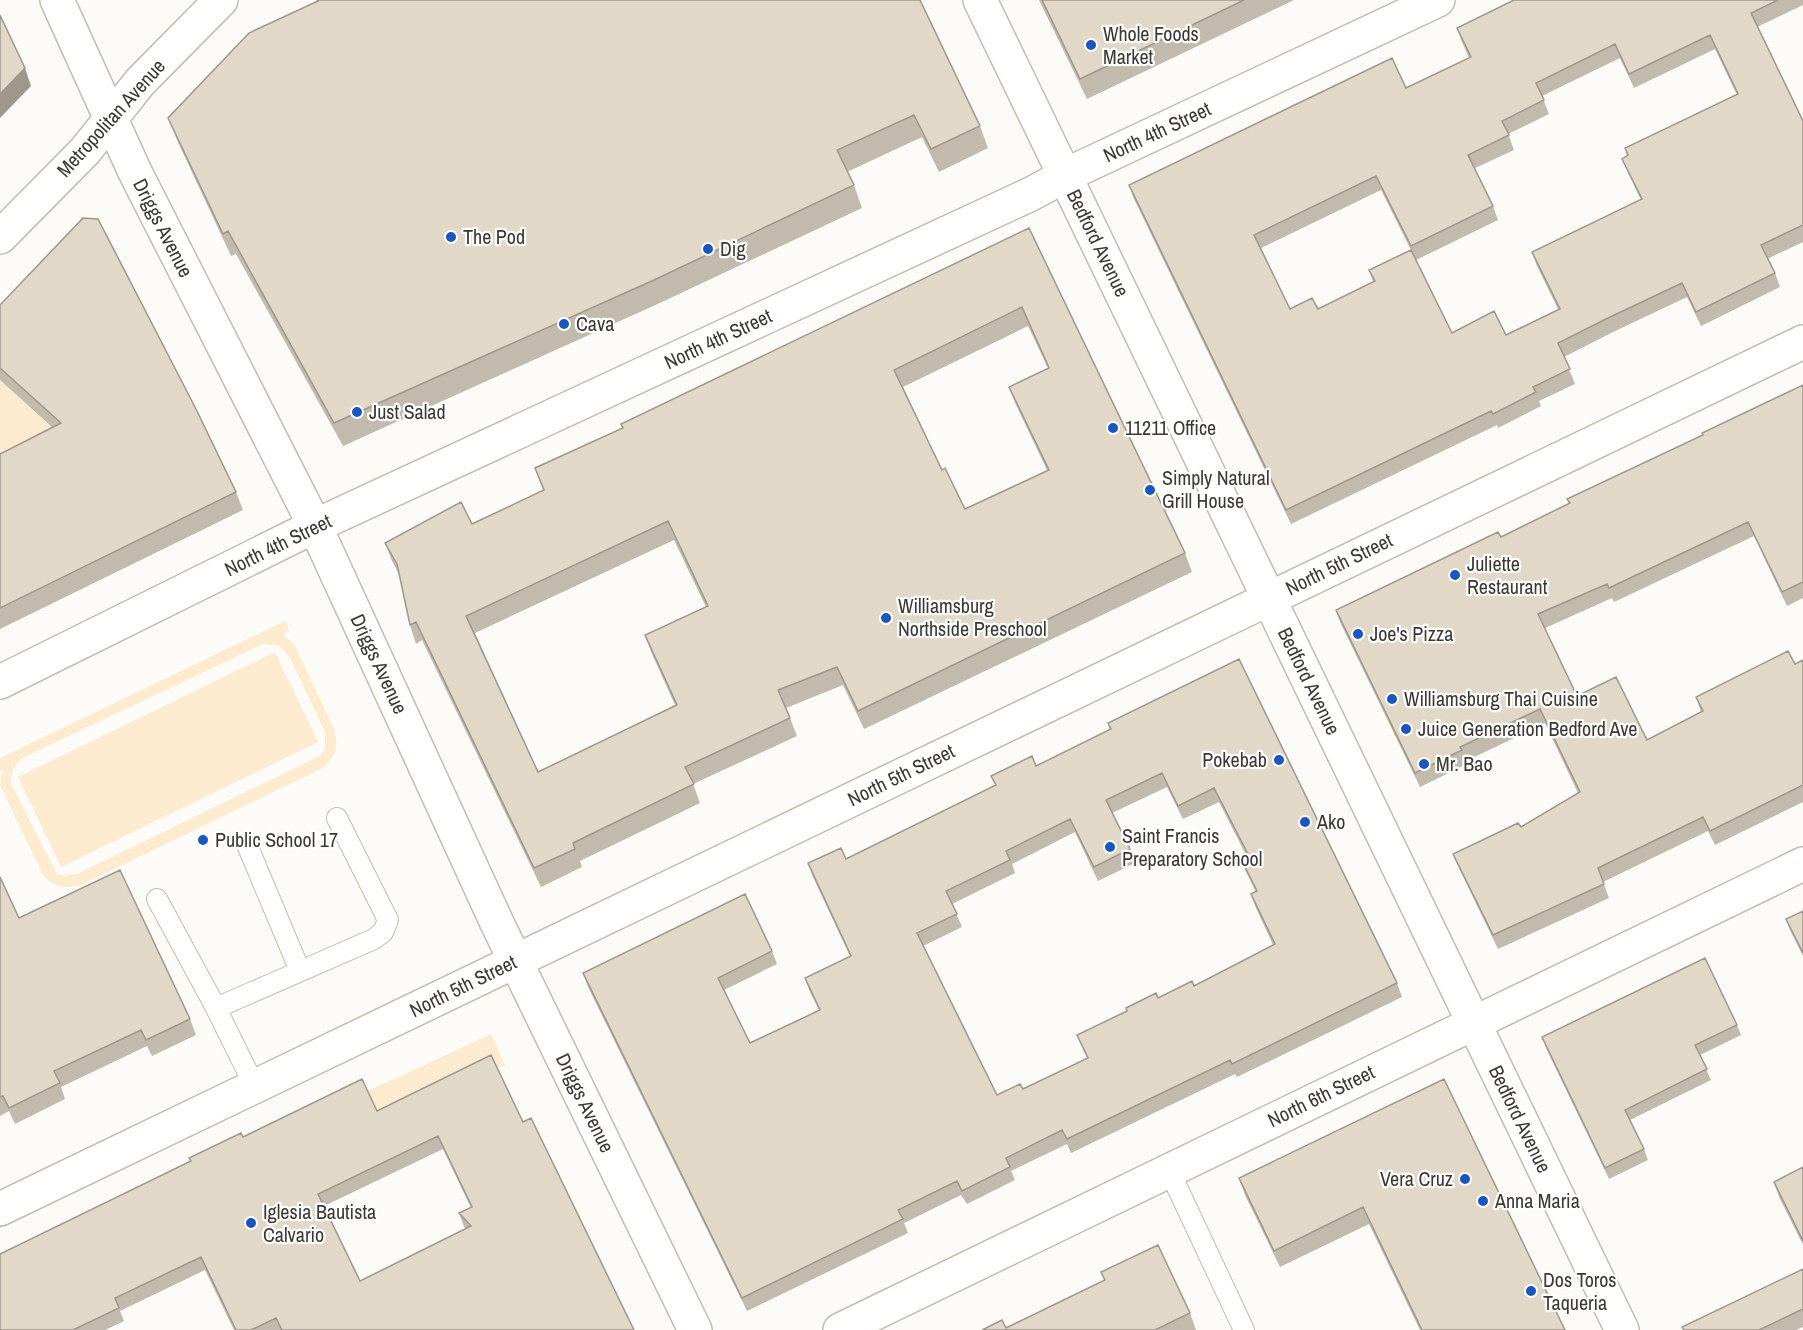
<svg xmlns="http://www.w3.org/2000/svg" width="1803" height="1330" font-family="'Archivo Narrow',sans-serif">
	<style>
		.green { fill: #fcebcf; fill-rule: evenodd }
		.lines { fill: none; stroke-linecap: round; stroke-linejoin: round }
		.lane-casing { stroke: #c5bcac; stroke-width: 22 }
		.street-casing { stroke: #c5bcac; stroke-width: 36 }
		.secondary-casing { stroke: #c5bcac; stroke-width: 36 }
		.lane { stroke: #fff; stroke-width: 20 }
		.street { stroke: #fff; stroke-width: 33 }
		.secondary { stroke: #fff; stroke-width: 33 }
		.wall { fill: #c2baac; fill-rule: evenodd }
		.shaded-wall { fill: #9e978c }
		.building { fill: #e2d8c8; stroke: #9e978c; stroke-width: 1.5; fill-rule: evenodd }
		.poi-dot { fill: #1857c2; stroke: #fff; stroke-width: 2 }
		.labels { text-anchor: middle; stroke-width: 4.5; stroke-linejoin: round; paint-order: stroke }
		.poi-label { font-size: 20px; fill: #3c3832; stroke: #fff; text-anchor: start }
		.street-label { font-size: 20px; fill: #3c3832; stroke: #fff }
	</style>
	<rect width="100%" height="100%" fill="#fdfbf8"/>
	<path class="green" d="M 0,380 L 67,441 L 0,476 Z
		M 285,621 L 289,631 L 283,635 L 294,644 L 335,731 C 338,746 336,755 325,767 L 81,885 C 66,889 53,887 43,875 L 0,785 L 2,771 L 0,771 L 0,758 ZM 263,644 L 280,646 L 290,658 L 325,732 L 325,749 L 320,756 L 77,874 L 63,876 L 57,874 L 11,784 C 11,773 14,765 22,758 Z
		M 275,652 L 318,742 L 61,867 L 18,777 Z
		M 491,1034 L 505,1065 L 382,1123 L 366,1092 Z"/>
	<g class="lines">
		<defs>
			<path id="lane" d="M 248,847 L 300,971
				M 157,899 L 216,1008 L 255,1087
				M 216,1008 L 374,939 L 383,932 L 388,920 L 337,818
				M 1169,1170 L 1244,1330"/>
			<path id="street" d="M 57,0 L 135,172 L 315,526 L 497,923 L 695,1330
				M 980,0 L 1622,1330
				M 0,682 L 315,526 L 1031,194 L 1066,175 L 1438,0
				M 0,1209 L 1803,342
				M 840,1330 L 1803,864"/>
			<path id="secondary" d="M 0,237 L 85,151 L 140,82 L 221,0"/>
		</defs>
		<use href="#lane" class="lane-casing"/>
		<use href="#street" class="street-casing"/>
		<use href="#secondary" class="secondary-casing"/>
		<use href="#lane" class="lane"/>
		<use href="#street" class="street"/>
		<use href="#secondary" class="secondary"/>
	</g>
	<path class="wall" d="M 317,0 L 920,0 L 980,126 L 988,148 L 939,172 L 922,137 L 847,172 L 854,185 L 862,208 L 662,302 L 343,446 L 236,254 L 231,256 L 177,140 L 168,118 L 317,1 Z
		M 1039,0 L 1294,0 L 1087,99 Z
		M 1514,0 L 1803,0 L 1803,5 L 1757,27 L 1803,121 L 1803,242 L 1767,259 L 1775,273 L 1780,287 L 1701,326 L 1687,297 L 1613,332 L 1564,357 L 1575,384 L 1539,401 L 1541,406 L 1498,428 L 1497,425 L 1291,524 L 1134,199 L 1129,185 L 1406,88 L 1469,58 L 1462,42 L 1457,28 ZM 1715,49 L 1737,95 L 1625,148 L 1628,156 L 1622,159 L 1628,173 L 1641,200 L 1532,252 L 1537,266 L 1558,309 L 1506,335 L 1452,333 L 1416,260 L 1498,220 L 1493,206 L 1475,168 L 1514,150 L 1508,134 L 1549,114 L 1542,96 L 1620,58 L 1634,88 ZM 1381,190 L 1411,250 L 1369,270 L 1373,282 L 1318,309 L 1290,309 L 1261,248 Z
		M 1029,228 L 1185,553 L 1192,572 L 864,729 L 843,685 L 786,708 L 797,736 L 693,784 L 700,803 L 580,861 L 582,867 L 541,887 L 422,640 L 416,644 L 410,625 L 399,574 L 392,561 L 385,543 L 472,524 L 543,490 L 535,468 L 622,428 ZM 1028,326 L 1048,368 L 1009,387 L 1016,405 L 1047,470 L 965,509 L 942,470 L 903,387 ZM 674,540 L 706,607 L 645,635 L 652,654 L 675,705 L 538,772 L 475,633 Z
		M 0,305 L 236,492 L 243,510 L 0,629 L 0,454 L 52,427 L 0,380 Z
		M 1803,385 L 1803,598 L 1787,606 L 1754,536 L 1614,602 L 1612,598 L 1545,628 L 1577,696 L 1647,740 L 1701,712 L 1696,697 L 1795,664 L 1803,660 L 1803,802 L 1715,845 L 1708,831 L 1603,882 L 1609,898 L 1498,949 L 1459,868 L 1453,854 L 1521,827 L 1578,793 L 1545,723 L 1466,761 L 1467,764 L 1420,787 L 1341,624 L 1336,610 L 1501,537 L 1569,504 L 1567,499 L 1703,435 Z
		M 1239,659 L 1397,983 L 1402,997 L 1237,1077 L 1235,1074 L 1071,1153 L 1067,1144 L 1011,1171 L 1015,1180 L 967,1204 L 961,1195 L 904,1223 L 908,1233 L 747,1311 L 588,987 L 583,973 L 772,951 L 777,964 L 724,990 L 750,1043 L 819,1010 L 810,992 L 805,978 L 850,956 L 813,877 L 808,863 L 846,859 L 995,785 L 991,776 L 1036,766 L 1110,730 L 1108,723 ZM 1167,787 L 1183,819 L 1219,802 L 1246,855 L 1240,857 L 1245,870 L 1256,892 L 1251,894 L 1256,908 L 1273,945 L 1194,986 L 1158,998 L 1077,1035 L 1087,1058 L 1023,1089 L 997,1095 L 923,946 L 962,927 L 952,904 L 1015,873 L 1012,864 L 1075,832 L 1098,881 L 1135,863 L 1130,849 L 1112,813 Z
		M 0,877 L 19,918 L 190,1019 L 196,1035 L 152,1056 L 147,1046 L 61,1087 L 65,1099 L 15,1124 L 9,1111 L 0,1116 Z
		M 1803,911 L 1803,956 L 1790,930 L 1786,919 Z
		M 1737,1025 L 1741,1035 L 1700,1055 L 1711,1080 L 1630,1120 L 1644,1149 L 1648,1160 L 1609,1179 L 1546,1048 L 1542,1037 Z
		M 1444,1079 L 1565,1330 L 1420,1330 L 1369,1224 L 1280,1267 L 1245,1195 L 1239,1178 Z
		M 377,1111 L 523,1122 L 634,1330 L 234,1330 L 205,1270 L 120,1311 L 124,1321 L 105,1330 L 0,1330 L 243,1137 ZM 443,1149 L 471,1208 L 459,1213 L 464,1227 L 466,1229 L 360,1281 L 324,1206 Z
		M 1803,1167 L 1803,1245 L 1779,1197 L 1774,1182 Z
		M 1803,1269 L 1803,1327 L 1796,1330 L 1683,1330 Z
		M 1101,1272 L 1190,1313 L 1196,1330 L 982,1330 L 1006,1328 L 1104,1280 Z"/>
	<path class="shaded-wall" d="M 25,68 L 31,86 L 0,118 L 0,94 Z"/>
	<path class="building" d="M 317,0 L 920,0 L 980,126 L 931,149 L 914,115 L 837,150 L 854,185 L 654,280 L 334,423 L 228,231 L 223,234 L 168,118 L 249,33 L 318,1 Z
		M 1042,0 L 1244,0 L 1080,79 Z
		M 1514,0 L 1778,0 L 1751,13 L 1803,121 L 1803,225 L 1761,245 L 1775,273 L 1696,312 L 1682,283 L 1608,318 L 1558,343 L 1570,369 L 1533,387 L 1536,392 L 1493,414 L 1491,411 L 1286,510 L 1129,185 L 1392,58 L 1406,88 L 1471,57 L 1457,28 ZM 1710,35 L 1738,94 L 1625,148 L 1628,155 L 1622,159 L 1642,199 L 1532,252 L 1560,309 L 1506,335 L 1494,311 L 1452,333 L 1411,250 L 1369,270 L 1375,281 L 1318,309 L 1312,298 L 1290,309 L 1254,235 L 1376,176 L 1411,246 L 1493,206 L 1468,155 L 1509,135 L 1502,121 L 1544,100 L 1536,83 L 1615,44 L 1629,74 Z
		M 0,15 L 25,68 L 0,94 Z
		M 83,218 L 98,219 L 196,409 L 236,492 L 0,608 L 0,454 L 61,423 L 0,368 L 0,305 Z
		M 1029,228 L 1185,553 L 858,711 L 837,667 L 778,690 L 790,718 L 685,767 L 694,784 L 573,843 L 575,849 L 534,868 L 416,622 L 410,625 L 397,564 L 385,543 L 461,502 L 472,524 L 544,490 L 535,468 L 623,428 L 621,424 ZM 1022,307 L 1049,368 L 1009,387 L 1049,470 L 965,509 L 945,468 L 942,470 L 894,370 ZM 668,521 L 708,606 L 645,635 L 677,705 L 538,772 L 466,616 Z
		M 1803,385 L 1803,582 L 1782,592 L 1748,522 L 1609,588 L 1607,584 L 1538,614 L 1577,696 L 1616,677 L 1647,740 L 1703,711 L 1696,697 L 1788,651 L 1795,664 L 1803,660 L 1803,785 L 1710,831 L 1703,817 L 1598,868 L 1604,884 L 1493,935 L 1453,854 L 1518,823 L 1521,827 L 1580,792 L 1540,709 L 1460,747 L 1462,750 L 1415,773 L 1336,610 L 1498,532 L 1501,537 L 1570,503 L 1567,499 L 1703,435 L 1702,433 Z
		M 1239,659 L 1397,983 L 1232,1064 L 1230,1060 L 1067,1139 L 1062,1130 L 1006,1158 L 1010,1167 L 962,1191 L 957,1181 L 898,1210 L 903,1219 L 742,1298 L 583,973 L 745,894 L 772,951 L 718,978 L 750,1043 L 820,1010 L 805,978 L 851,956 L 808,863 L 841,848 L 846,859 L 996,785 L 991,776 L 1032,756 L 1036,766 L 1111,729 L 1108,723 ZM 1162,773 L 1178,806 L 1214,788 L 1248,854 L 1240,857 L 1257,891 L 1251,894 L 1275,944 L 1194,986 L 1192,981 L 1158,998 L 1156,993 L 1126,1008 L 1127,1011 L 1077,1035 L 1088,1058 L 1023,1089 L 1020,1084 L 997,1095 L 917,933 L 957,914 L 946,891 L 1010,860 L 1006,851 L 1070,819 L 1094,867 L 1130,849 L 1106,800 Z
		M 120,870 L 190,1019 L 146,1040 L 141,1030 L 54,1071 L 60,1083 L 9,1108 L 3,1096 L 0,1097 L 0,877 L 19,918 Z
		M 1803,911 L 1803,953 L 1786,919 Z
		M 1705,958 L 1737,1025 L 1695,1045 L 1707,1069 L 1625,1110 L 1644,1149 L 1605,1168 L 1542,1037 Z
		M 491,1055 L 523,1122 L 531,1118 L 634,1330 L 282,1330 L 276,1318 L 251,1330 L 236,1330 L 201,1257 L 115,1298 L 119,1308 L 73,1330 L 0,1330 L 0,1254 L 191,1161 L 189,1158 L 241,1133 L 243,1137 L 362,1079 L 377,1111 ZM 438,1136 L 472,1207 L 459,1213 L 471,1226 L 360,1281 L 318,1194 Z
		M 1444,1079 L 1565,1330 L 1422,1330 L 1363,1207 L 1274,1251 L 1239,1178 Z
		M 1803,1167 L 1803,1241 L 1774,1182 Z
		M 1158,1245 L 1190,1313 L 1155,1330 L 982,1330 L 1002,1320 L 1006,1328 L 1105,1280 L 1101,1272 Z
		M 1803,1269 L 1803,1309 L 1759,1330 L 1684,1330 L 1682,1327 Z"/>
	<g class="poi-dot">
		<circle cx="1091" cy="45" r="6"/>
		<circle cx="451" cy="237" r="6"/>
		<circle cx="708" cy="249" r="6"/>
		<circle cx="564" cy="324" r="6"/>
		<circle cx="357" cy="412" r="6"/>
		<circle cx="1113" cy="428" r="6"/>
		<circle cx="1150" cy="490" r="6"/>
		<circle cx="1455" cy="575" r="6"/>
		<circle cx="886" cy="618" r="6"/>
		<circle cx="1358" cy="634" r="6"/>
		<circle cx="1392" cy="699" r="6"/>
		<circle cx="1406" cy="729" r="6"/>
		<circle cx="1279" cy="760" r="6"/>
		<circle cx="1424" cy="764" r="6"/>
		<circle cx="1305" cy="822" r="6"/>
		<circle cx="203" cy="840" r="6"/>
		<circle cx="1110" cy="847" r="6"/>
		<circle cx="1465" cy="1179" r="6"/>
		<circle cx="1483" cy="1201" r="6"/>
		<circle cx="251" cy="1223" r="6"/>
		<circle cx="1531" cy="1291" r="6"/>
	</g>
	<g class="labels">
		<g class="poi-label">
			<text x="1103" y="41">Whole Foods<tspan x="1103" dy="23">Market</tspan></text>
			<text x="463" y="244">The Pod</text>
			<text x="720" y="256">Dig</text>
			<text x="576" y="331">Cava</text>
			<text x="369" y="419">Just Salad</text>
			<text x="1125" y="435">11211 Office</text>
			<text x="1162" y="485">Simply Natural<tspan x="1162" dy="23">Grill House</tspan></text>
			<text x="1467" y="571">Juliette<tspan x="1467" dy="23">Restaurant</tspan></text>
			<text x="898" y="613">Williamsburg<tspan x="898" dy="23">Northside Preschool</tspan></text>
			<text x="1370" y="641">Joe's Pizza</text>
			<text x="1404" y="706">Williamsburg Thai Cuisine</text>
			<text x="1418" y="736">Juice Generation Bedford Ave</text>
			<text x="1267" y="767" text-anchor="end">Pokebab</text>
			<text x="1436" y="771">Mr. Bao</text>
			<text x="1317" y="829">Ako</text>
			<text x="1122" y="843">Saint Francis<tspan x="1122" dy="23">Preparatory School</tspan></text>
			<text x="215" y="847">Public School 17</text>
			<text x="1453" y="1186" text-anchor="end">Vera Cruz</text>
			<text x="1495" y="1208">Anna Maria</text>
			<text x="263" y="1219">Iglesia Bautista<tspan x="263" dy="23">Calvario</tspan></text>
			<text x="1543" y="1287">Dos Toros<tspan x="1543" dy="23">Taqueria</tspan></text>
		</g>
		<g class="street-label">
			<text transform="translate(111 118) rotate(-48)" y="7">Metropolitan Avenue</text>
			<text transform="translate(1157 132) rotate(-25)" y="7">North 4th Street</text>
			<text transform="translate(163 228) rotate(63)" y="7">Driggs Avenue</text>
			<text transform="translate(1098 243) rotate(64)" y="7">Bedford Avenue</text>
			<text transform="translate(718 339) rotate(-25)" y="7">North 4th Street</text>
			<text transform="translate(278 545) rotate(-26)" y="7">North 4th Street</text>
			<text transform="translate(1339 564) rotate(-26)" y="7">North 5th Street</text>
			<text transform="translate(379 664) rotate(65)" y="7">Driggs Avenue</text>
			<text transform="translate(1309 681) rotate(64)" y="7">Bedford Avenue</text>
			<text transform="translate(901 775) rotate(-26)" y="7">North 5th Street</text>
			<text transform="translate(463 986) rotate(-26)" y="7">North 5th Street</text>
			<text transform="translate(1321 1096) rotate(-26)" y="7">North 6th Street</text>
			<text transform="translate(585 1103) rotate(64)" y="7">Driggs Avenue</text>
			<text transform="translate(1520 1119) rotate(64)" y="7">Bedford Avenue</text>
		</g>
	</g>
</svg>
